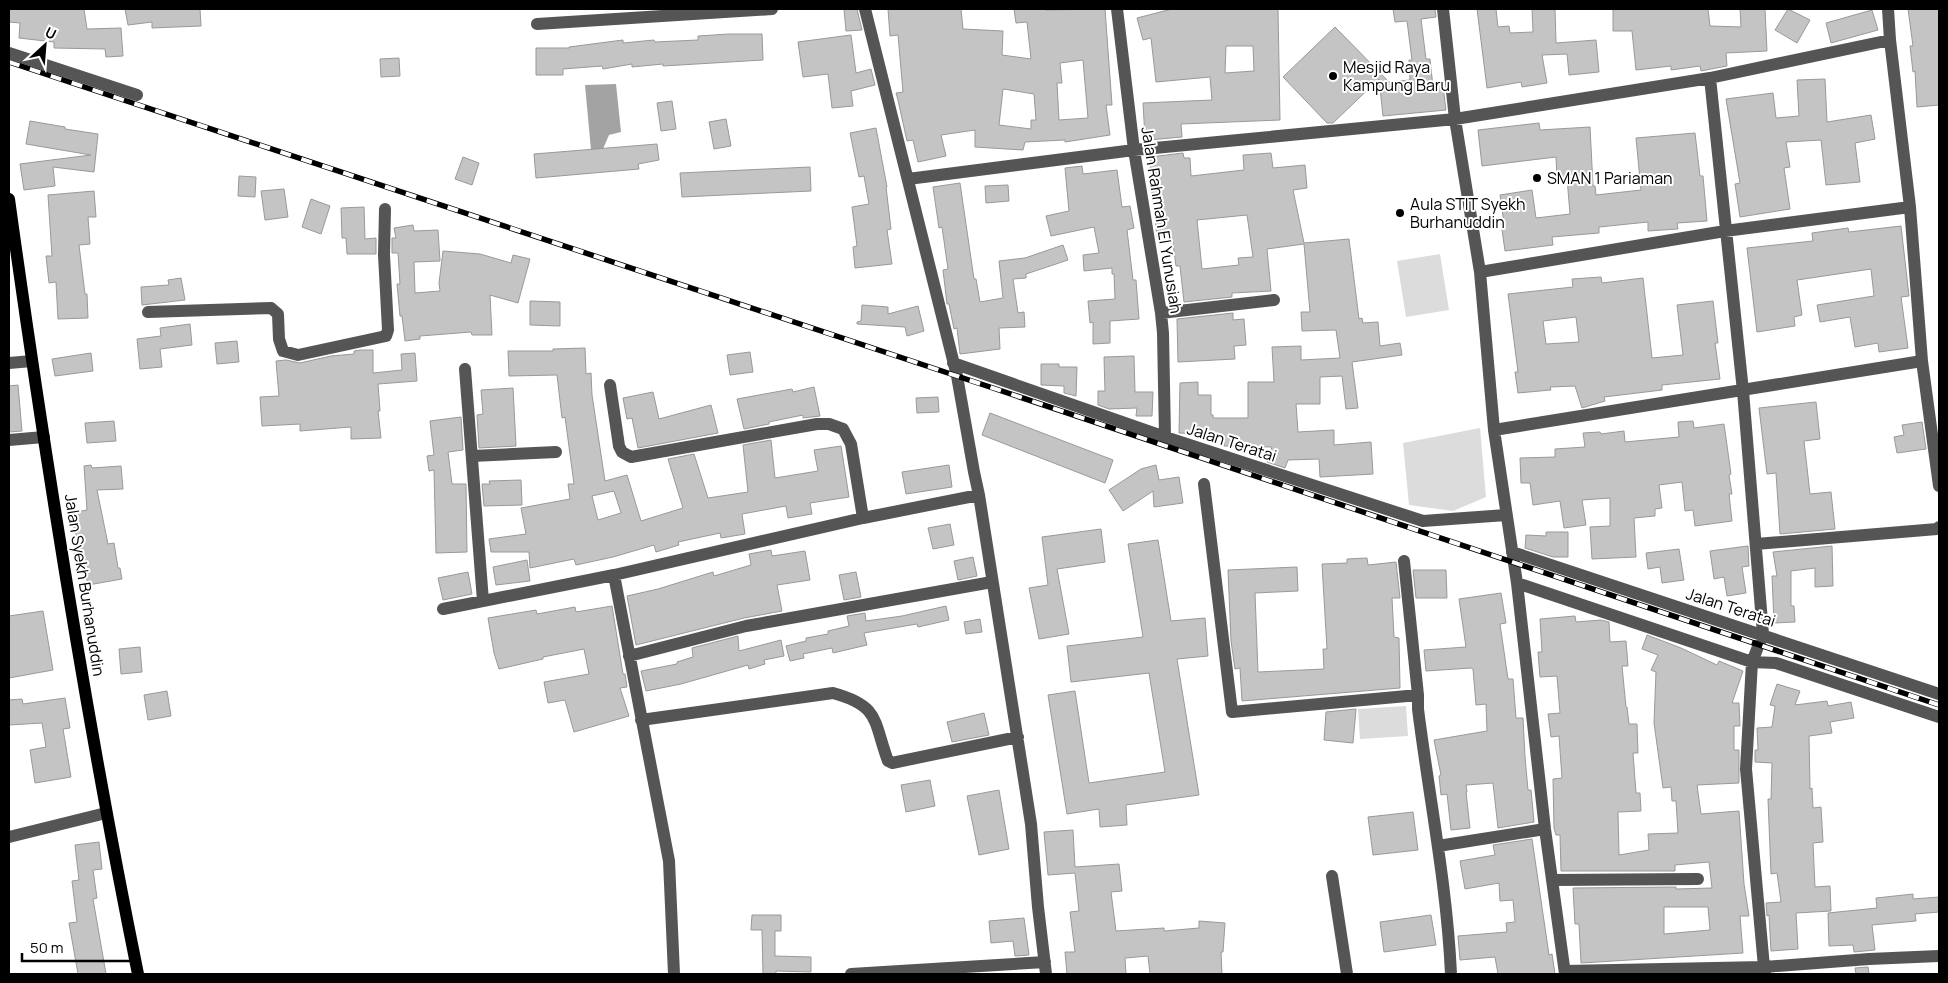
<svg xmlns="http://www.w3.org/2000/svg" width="1948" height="983" font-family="Manrope,sans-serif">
	<rect width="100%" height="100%" fill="#fff"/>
	<path fill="#dcdcdc" d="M1440,254l9,56 -43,7 -9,-56z
		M1480,428l6,69 -33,14 -44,-6 -6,-62z
		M1406,706l2,30 -48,3 -2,-30z"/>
	<path fill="#a3a3a3" d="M616,84l5,48 -12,3 -6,14 -12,1 -6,-65z"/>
	<path fill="#c4c4c4" stroke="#999" fill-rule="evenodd" d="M9,9h75l3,20 34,-1 2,28 -17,1 -1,-8 -51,-1v-6l-35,-4 1,-15 -11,-1z
		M125,9h75l1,17 -49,2v-6l-24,3z
		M844,9h13l5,21 -16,1z
		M888,9h73l2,20 40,2 -1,24 29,4 -4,-37 -11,1 -2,-14h32v1l59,-1 7,96h-6l4,30 -45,7v-2l-40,2 -2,8 -48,-3v-17l-34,5 5,21 -28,6 -5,-22 -6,1 -9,-41 -2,-7 7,-1 -5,-57 -8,1zM1083,60l5,58 -29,2 -2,-37h5l-2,-20zM1003,89l31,5 2,26h-5v9l-32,-4z
		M1172,9h106l2,111 -99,4 1,13 -33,3v-2h-4l-2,-35 69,-3 -2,-23 -54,5 -5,-44 -8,2 -6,-22zM1226,46h27l1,25 -29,2z
		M1393,9h42l1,8 -15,2 5,40h4l3,28 10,-1 3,24 -63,6 -4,-37 -46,44h-6l-44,-46 52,-50 54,55 21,-2 -1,-20h3l-5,-39 -12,1z
		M1477,9h19l2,18 11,-1 1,7 23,-1 -1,-23h23l1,34 40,-3 3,32 -30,3 -2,-21 -25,1 5,28 -25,4 -1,-5 -34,6z
		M1613,9h95l2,17 31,1 -1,-18h25l2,42 -41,2 1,13 -16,3 -10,2 -1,-5 -29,4v-4l-35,4 -4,-39h-19z
		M1788,9l22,11 -13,23 -22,-13z
		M1908,9h31v96l-22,2 -2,-36 -2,1 -3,-26h3z
		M1872,10l6,20 -47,13 -5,-20z
		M729,34h33l1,26 -100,6v-2l-31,3v-3l-29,5 -1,-3 -39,3v6h-27v-27h33v-1l54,-7v3l31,-3 1,2 43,-2v-4z
		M851,35l5,38 15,-4 4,16 -24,6 2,15 -21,2 -4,-34 -25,3 -5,-35z
		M399,58l1,18 -19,1 -1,-18z
		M1825,79l2,43 44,-7 4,24 -20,4 5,39 -34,3 -5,-45 -35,2 4,25 -6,1 6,41 -50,8 -5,-33 5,-1 -14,-84 47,-6 3,25 23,-2 -2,-36z
		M672,101l4,28 -15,2 -4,-28z
		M726,119l5,27 -17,3 -5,-27z
		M30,121l35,6v2l33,5 -4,38 -41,-5 2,19 -31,4 -4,-26 71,-9 -65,-11z
		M1539,123l1,7 50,-3 3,59h2l1,9 45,-5 -5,-52 59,-5 5,43h3l4,45 -30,2 1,6 -30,2v-9l-49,5v6l-47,4 1,8 -48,6 -4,-28h3l-4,-28 32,-5 4,28 34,-4 -3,-36 -10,1 -1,-22 -74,9 -4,-36z
		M876,128l11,59h-1l5,42 -4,1 5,34 -37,4 -2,-21 4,-1 -5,-39 17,-3 -5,-28 -5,1 -9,-44z
		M657,144l2,16 -21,4 1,5 -103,9 -2,-24z
		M1183,153l1,5h6l1,18 53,-6 -1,-15 28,-2 2,15 32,-3 2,23 -14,2 11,53 45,-4 10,80 3,-1 1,5 15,-1 2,24 20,-3 2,12 -50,7 6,46 -12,1 -4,-33 -22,1v27h-24l2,28 36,-2v15l37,-3 2,32 -53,3 -1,-18 -31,1 -3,8 -18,-6 5,-15 -48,-1v-11l-45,-2 1,-50 18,-1v13h13v20h2v3h35v-36h26l-2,-35 29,-1v14l39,-2 -4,-28 -34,1 -1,-19h9l-6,-68 -37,5 4,42 -39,2v4l-48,5 -4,-36h-4l-4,-30 -15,1 -6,-53 -1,-27zM1247,215l6,42 -15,1 1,7 -37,4 -5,-49z
		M463,157l16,6 -7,22 -17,-6z
		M1082,166l1,8 34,-4 5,37 8,-1 4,22 -7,2 6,50h3l3,39 -29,2v22l-17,1v-22l-3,1 -2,-22 27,-2 -1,-25h-2v-6l-28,3 -1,-16 16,-2 -5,-26 -43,9 -5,-20 23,-5 -4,-43z
		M810,167l1,24 -129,6 -2,-24z
		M239,176l17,1 -1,20 -17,-1z
		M960,183l14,96h2l4,23 23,-4 -4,-37 26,-3 38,-13 5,15 -42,14v4l-13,1 5,34 6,-1 1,15 -26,1 1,21 -40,5 -3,-26 -3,1 -5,-25h-2l-4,-34 5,-1 -6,-42 -3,1 -6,-41z
		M1008,185l1,16 -23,2 -1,-17z
		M284,189l4,28 -23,3 -4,-29z
		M94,191l2,26h-8l2,27 -11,1 6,49h2l1,24 -30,1 -2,-37 -7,1 -3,-27h6l-4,-61z
		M311,199l19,7 -9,28 -19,-7z
		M364,207l1,32 11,-1v16h-29l-1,-16h-4l-1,-30z
		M413,225l1,6 24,-1 2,31 -26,1 1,31 25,-2 -1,-8 4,-32 37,3 31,9 2,-8 17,4 -12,44 -28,-8 2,40h-20l-1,-3 -51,4v3l-15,2 -3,-25h-2l-3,-32h3l-2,-31h-6v-15h4l-2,-10z
		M1901,226l8,70 -8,1 7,51 -29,4 -1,-9 -23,4 -5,-30 -30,5 -3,-17 57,-9 -3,-27 -74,11 5,35 -8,2 1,9 -38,6 -10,-84 66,-7 -1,-8 36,-5 1,4z
		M1601,277l1,6 41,-5 9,80 31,-3 -6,-50 36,-4 5,42h-3l5,36 -58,6v5l-58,7 1,4 -23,7 -7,-22 -25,1 1,3 -33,3 -3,-21h3l-10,-78 65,-7 -1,-8zM1576,317l3,25 -33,2 -3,-23z
		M181,278l4,22 -43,5 -1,-18 28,-2 -1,-5z
		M530,301l30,1v24l-30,-1z
		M862,305l26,2v7l30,-8 6,25 -17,5 -2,-9 -48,-3v-2l4,-1z
		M1233,313v7l11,-1 2,26 -12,1 1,13 -57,3 -1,-43z
		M190,324l2,21 -32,4 2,18 -22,2 -3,-30 24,-3 -1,-8z
		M237,341l2,21 -22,2 -2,-21z
		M585,348l1,26 5,-1 1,22 13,86 22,-6 14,46 42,-13 -15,-49 26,-5 14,44 40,-6 -5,-47 28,-5 4,38 43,-7 -4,-21 27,-4 8,51 -39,6 2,11 -24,4 -2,-12 -44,8 3,20 -24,4 -1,-5 -42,9 1,3 -23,7 -2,-7 -41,12 -37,8 -2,-6 -44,9 -1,-16h-38l-2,-13 37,-5 -5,-26 49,-9 -2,-15h6l-9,-67 -3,1 -5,-43 -48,1 -1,-25h45v-2zM614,491l7,22 -23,7 -6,-24z
		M360,350h13v23l29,-3 -1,-16 14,-1 2,28 -39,3 2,27h-2l3,27 -30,1v-12l-51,4v-7l-38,2 -2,-29 19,-1 -3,-35 10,-1 14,3 31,-7 23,-2v-3z
		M750,352l3,20 -23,3 -3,-20z
		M91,353l2,18 -38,5 -3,-17z
		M1134,356l1,36h18l-1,24h-16l1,-8 -28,1 -11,-4v-14h7l-1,-34z
		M1041,364h18v3h18l-1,29 -12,-3v-7l-23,-1z
		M18,385l4,46 -13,1v-46z
		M814,387l6,29 -17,2v-3l-34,7v2l-25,5 -7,-30 55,-10 1,3z
		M513,388l3,58 -37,2 -2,-33 6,-1 -2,-24z
		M653,392l6,27 52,-14 7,28 -80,15 -6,-30 -5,1 -4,-21z
		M938,397l1,15 -22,1 -1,-15z
		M1816,402l4,37 -16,2 6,53 21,-2 4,37 -55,5 -4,-61 -9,1 -8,-66z
		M990,413l123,47 -8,23 -123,-48z
		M461,417l2,33 -15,2 4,32h14l1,68 -31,1 -2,-83 -5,1 -2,-15 7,-1 -4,-34z
		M114,421l2,20 -29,2 -2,-20z
		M1693,421l1,7 30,-4 7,50 -2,1 3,19h-3l3,27 -37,5 -2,-16 -8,1 -3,-29 -23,3 3,23 -7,1v7l-21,2 2,39 -44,2 -2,-32 20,-1v-28l-28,2 4,25 -22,3 -4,-27 -27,4 -3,-22h-9l-1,-25 35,-1v-8l30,-2 -2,-14 17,-1 1,2 23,-3 1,11 54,-5 -1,-15z
		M1922,422l4,27 -29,4 -3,-16 10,-2 -2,-10z
		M91,465l1,3 29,-2 2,23 -26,1 11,54 6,-1 4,25h2l2,11 -34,6 -4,-19h-9l-1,-19 4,-1 -7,-33 16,-3 -3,-44z
		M949,465l3,22 -46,7 -4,-22z
		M1156,465l3,15 20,-3 4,26 -29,4 -1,-16 -30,20 -14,-21 32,-21z
		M521,480l1,25 -38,1 -2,-22h8l-1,-3z
		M950,524l4,21 -21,4 -5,-21z
		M1101,529l4,33 -48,7 12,65 -30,5 -10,-51 19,-3 -6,-48z
		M1546,532h22v25h-15l-28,-9 1,-13 20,1z
		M1158,540l13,81 34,-3 3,38 -31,3 22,136 -73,10 1,20 -27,2 -1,-18 -32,5 -19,-119 27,-4 14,92 76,-11 -16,-99 -78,9 -4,-36 76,-9 -15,-93z
		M1748,546l1,20 -7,1 4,26 -19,3 -3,-19 -10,2 -4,-28z
		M1832,546l1,40 -18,1v-19l-24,3v35h3l1,16 -21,1 -2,-47h5l-4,-24z
		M1679,549l5,31 -22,3 -2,-16 -12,2 -2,-16z
		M771,550l1,6 33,-5 5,29 -33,5 5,26 -38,7 -108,27 -9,-49 31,-7 55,-17 1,4 37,-11 -2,-11z
		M973,557l4,19 -19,4 -4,-19z
		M1367,558l1,7 28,-3 4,36h-8l2,39 5,1 1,50 -158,13 -2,-33 -5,1 -4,-28 -3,-71 69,-3 1,24 -43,2 3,79 66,-3 -1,-20h4l-5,-85 25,-1v-4z
		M527,560l3,21 -34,4 -3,-18z
		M1413,570h33l1,28h-31z
		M468,572l4,22 -29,6 -5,-22z
		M856,572l5,25 -17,3 -5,-25z
		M1501,593l5,30 -6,1 8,55h5l3,39h7l2,39 3,33h3l3,32 -36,6 -5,-45 -27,2 1,7h-1l4,36 -19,2 -4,-36 -6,1 -2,-19 2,-1 -7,-35 53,-9 -1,-27 -10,1 -3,-36 -2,-1 -45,3 -2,-21 42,-3 -7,-48z
		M612,606l11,68h2l2,13 -7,1 9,28 -55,16 -9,-32 -17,3 -4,-21 45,-8 -5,-25 -41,8v2l-44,10 -5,-16 -6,-35 48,-8 1,4 38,-7 1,5z
		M946,606l3,14 -31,7 -1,-3 -53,9 3,12 -34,8 -1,-5 -29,6 1,4 -14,3 -4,-15 20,-5v-3l22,-4v-3l21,-5 -2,-10 18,-3 1,8 36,-5z
		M43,611l10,59 -44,8v-62z
		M1575,616l1,6 25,-2 8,2 1,20 16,-1 2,25h-6l4,41h1l2,17h8l1,29h-5l3,40h4l1,18 -23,1 1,43 30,-5 -1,-16 30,-1 -2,-32h-4l-1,-14 -8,1 -9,-65 2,-51 -5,-2 7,-15 -16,-6 5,-14 34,13 36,17 2,-4 24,10 -11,32h7l1,23h-6v24h5v33l-42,2 4,29 38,-3 5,73 5,32h-9l3,37 -162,10 -2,-39h-4l-2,-36 103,-1v2l36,-1 -3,-26 -34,3v6h-114l-1,-36h-4l-2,-7 -1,-49 9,-1 -3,-42 -8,1 -3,-23 12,-1 -3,-37 -17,1 -2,-25h4l-2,-33zM1664,907h44l2,23 -46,4z
		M980,619l2,13 -16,2 -2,-12z
		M738,636l1,15 42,-11 3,16 -20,4 1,4 -16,5 -1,-4 -67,19 -35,7 -5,-20 36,-7v-2l16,-5 -1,-9z
		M140,647l2,25 -21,2 -2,-25z
		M1777,684l23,7 -5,14 32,-4 1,5 23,-4 3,16 -24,4 2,11 -23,3 1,53 2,-1 1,20 8,-1 2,35 -10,1 2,44 15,-1 1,25 -35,2 2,36 -27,2 -2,-36 -2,1 -1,-13 15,-1 -4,-29 -6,1 -3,-75h3l1,-36 -17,-1v-12h3l-1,-22 15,-1 3,-21 -5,-1z
		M167,691l4,25 -23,4 -4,-25z
		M65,698l5,30 -7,1 8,48 -36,6 -5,-33 16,-3 -4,-24 -33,2v-25l13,-1 1,5z
		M1356,709l-3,34 -29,-3 2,-28z
		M984,713l5,22 -37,7 -5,-20z
		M930,780l5,26 -29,6 -5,-27z
		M999,790l10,59 -30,6 -12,-59z
		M1413,812l5,38 -45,5 -5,-38z
		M1073,830l2,37 44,-3 3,27 -11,1 5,39 48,-3v3l35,-3v-7l26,2 -2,29h-2l1,22h-72l-2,-18 -23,2 1,16h-59l-2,-22h10l-5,-40 9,-1 -4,-38 -27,2 -4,-43z
		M1532,839l17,116 3,-1 3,20h-57l-3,-17 -35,3 -2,-24 49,-4 -1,-9 9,-1 -2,-22 -13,1 -1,-18 -34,6 -5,-28 35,-6 -2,-10z
		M99,842l3,27 -9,1 4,28 -4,1 13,75h-28l-9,-51 8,-1 -5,-41 7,-1 -4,-35z
		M1913,894v5l26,-2v15l-24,2 1,7 -44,4 3,25 -21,2 -1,-7 -24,1 -1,-33 49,-5 -1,-10z
		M752,915h29v16h-6v25l36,1v15l-35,-1v3h-13l-1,-44h-11z
		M1431,915l5,30 -52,7 -4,-30z
		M1024,918l5,37 -14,1 -2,-15 -22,2 -2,-22z
		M1868,967l1,7h-13l-1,-6z"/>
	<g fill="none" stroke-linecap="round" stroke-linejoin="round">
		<path stroke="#555" stroke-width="12" d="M865,9l92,367 17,96 5,23 52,329 7,83 8,67
			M1117,9l17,141 27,163 2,20 2,104
			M1443,9l12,110 25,153 14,158 23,153 28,246 20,145
			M1888,9l2,31 20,167 12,154 17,125
			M537,24l235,-15
			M9,53l128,42
			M908,179l226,-29 321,-31 255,-41 180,-38
			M1480,272l245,-41 185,-24
			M148,312l123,-4 7,6 1,25 4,12 15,4 88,-19 2,-6 -4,-75 1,-46
			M1161,313l113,-13
			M9,363l23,-2
			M953,363l212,74 258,84 83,-6
			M465,369l18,232
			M610,385l9,61 3,6 9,5 186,-33h12l14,5 8,15 12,74
			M1494,430l428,-69
			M9,440l35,-3
			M472,456l84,-4
			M1204,484l28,228 186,-17
			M1756,544l181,-15 2,-2
			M1512,552l427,142
			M1404,561l14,134v14c11,88 29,176 33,265
			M614,575l55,286 5,113
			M1517,583l235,79 24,1 163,54
			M443,609l171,-34 249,-57 116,-23
			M629,656l117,-30 246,-44
			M641,720l192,-27c47,13 40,27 55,68l4,2 126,-26
			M9,837l97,-24
			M1438,846l107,-17
			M1332,876l15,98
			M1553,880l145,-1
			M1565,971l199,-4 -18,-198 6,-107 11,-28 -20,-243 -33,-313
			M851,974l194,-12
			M1765,974l-1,-7 105,-8 70,-3"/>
		<path stroke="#000" stroke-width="12" d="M9,199c36,260 77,519 129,775"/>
		<g stroke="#000" stroke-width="5.5">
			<path id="rail" d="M9,62l948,314 982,329"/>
		</g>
		<use href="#rail" stroke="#fff" stroke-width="4" stroke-dasharray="11" stroke-linecap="butt"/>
	</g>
	<g fill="#000" stroke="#fff" stroke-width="2">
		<circle cx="1333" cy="76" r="5"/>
		<circle cx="1537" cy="178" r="5"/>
		<circle cx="1400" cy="213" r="5"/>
	</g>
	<g text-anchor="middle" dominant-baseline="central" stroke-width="4" stroke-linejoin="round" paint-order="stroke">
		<g font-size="16" fill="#000" stroke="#fff" text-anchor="start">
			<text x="1343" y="67">Mesjid Raya<tspan x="1343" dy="18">Kampung Baru</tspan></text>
			<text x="1547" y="178">SMAN 1 Pariaman</text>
			<text x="1410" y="204">Aula STIT Syekh<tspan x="1410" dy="18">Burhanuddin</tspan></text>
		</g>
		<g font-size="16" fill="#000" stroke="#fff">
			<text transform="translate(1162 220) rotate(81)">Jalan Rahmah El Yunusiah</text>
			<text transform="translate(1232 442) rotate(18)">Jalan Teratai</text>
			<text transform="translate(85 585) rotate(81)">Jalan Syekh Burhanuddin</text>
			<text transform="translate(1731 607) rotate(18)">Jalan Teratai</text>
		</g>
	</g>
	<rect width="1948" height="983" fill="none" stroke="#000000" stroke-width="20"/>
	<g transform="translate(45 45) rotate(26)" stroke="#ffffff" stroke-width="4" paint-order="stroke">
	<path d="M0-4L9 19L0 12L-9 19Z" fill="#000000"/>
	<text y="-8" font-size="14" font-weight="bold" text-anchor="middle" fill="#000000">U</text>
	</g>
	<path d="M22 953v8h115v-8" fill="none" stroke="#000000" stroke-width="2.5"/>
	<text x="30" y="953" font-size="15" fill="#000000" stroke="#ffffff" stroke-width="4" paint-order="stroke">50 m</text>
</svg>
